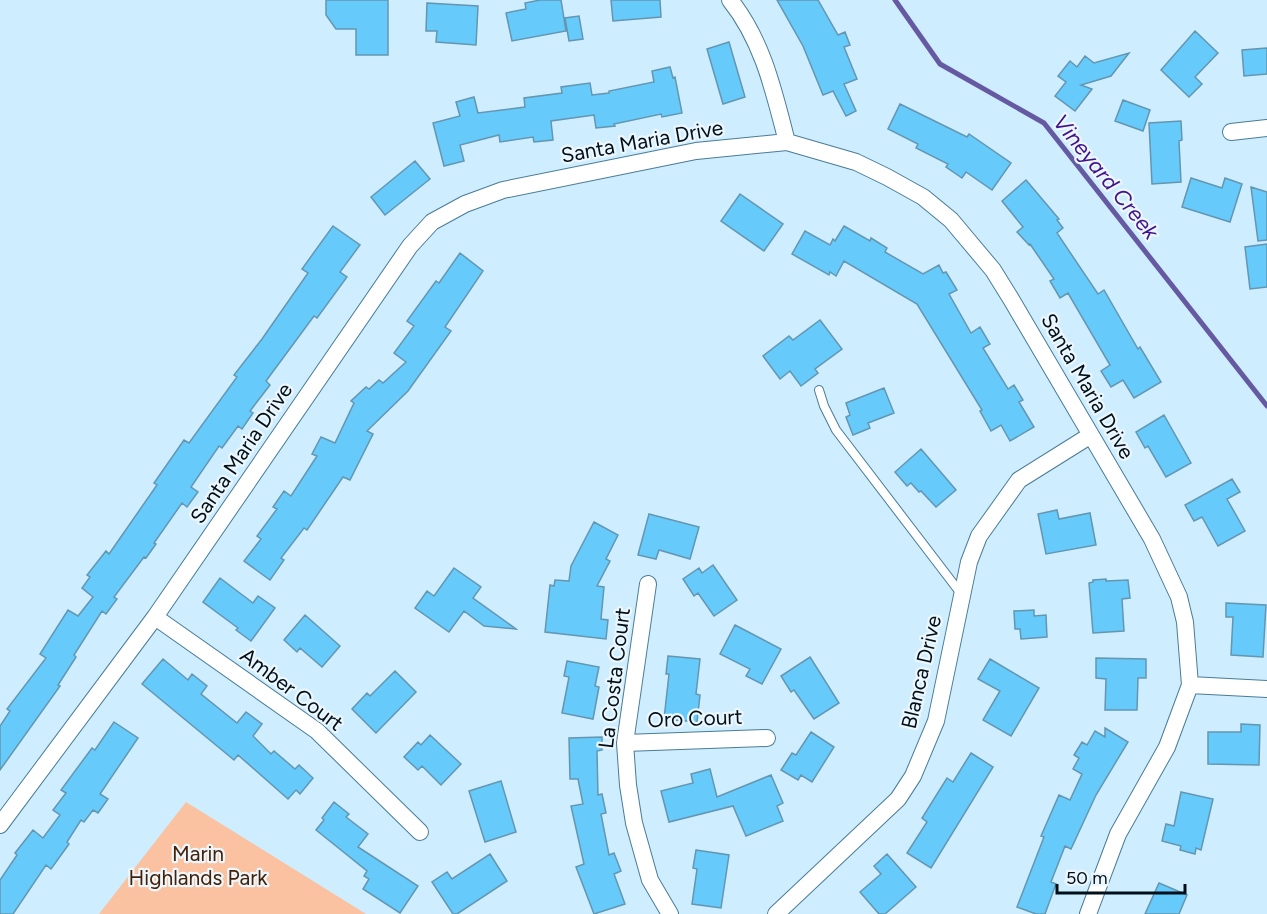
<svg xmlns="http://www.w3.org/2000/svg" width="1267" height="914" font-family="Figtree,sans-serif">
	<rect width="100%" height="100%" fill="#ceedff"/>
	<path fill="#fac2a0" d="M186,802l180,112h-267z"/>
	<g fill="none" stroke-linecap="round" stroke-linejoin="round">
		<path stroke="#655aa2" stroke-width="5" d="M895,0l45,64 104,59 223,283"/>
	</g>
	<path fill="#66cafb" stroke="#6396b1" stroke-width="1.5" d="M326,0h62v55h-32v-26h-20l-10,-14z
		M540,0h21l5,31 -54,10 -6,-28 20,-4 -1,-6z
		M611,0h49l1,17 -48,4z
		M777,0h41l20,35 7,-3 5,13 -6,2 13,32 -13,5 12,27 -10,5 -13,-25 -10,4 -20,-49z
		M427,3l51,3 -2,39 -40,-3 1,-11h-11z
		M579,16l4,23 -14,2 -4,-23z
		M1195,31l23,22 -23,24 7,7 -13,13 -28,-27z
		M729,42l16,55 -22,7 -16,-55z
		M1267,48v26l-23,2 -2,-26z
		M1129,53l-18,23 -30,9 11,4 -17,22 -20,-15 11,-14 -8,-6 12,-15 7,6 8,-11 9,7z
		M670,67l3,11 2,-1 7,36 -20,4 -1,-3 -47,10 1,2 -19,2 -2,-13 -43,6 2,19 -19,2 -1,-5 -33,5 -1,-7 -39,10 4,16 -20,5 -11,-43 27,-7 -4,-14 18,-5 4,16 47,-6 -1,-9 38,-5 -1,-6 29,-4 2,12 17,-2v-2l45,-9 -2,-11z
		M1123,100l27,10 -7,21 -28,-10z
		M900,104l67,33 2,-3 42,29 -19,27 -26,-18 -4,6 -16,-11 2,-3 -32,-16 2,-4 -30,-15z
		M1181,121l1,19 -3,1 2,41 -29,2 -3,-61z
		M415,161l15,18 -45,36 -14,-18z
		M1191,178l31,10 3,-10 17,6 -12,38 -48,-15z
		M1026,180l33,39 -2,1 6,8 -6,5 41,61 6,-4 34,59 2,-2 21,35 -27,16 -11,-18 -12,7 -10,-16 9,-6 -42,-72 -8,5 -10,-17 4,-2 -24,-35 -1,1 -12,-13 6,-5 -21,-26z
		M1251,187l16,5v48l-9,1z
		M740,194l43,30 -19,27 -43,-30z
		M333,226l27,19 -20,27 7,5 -30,41 -3,-2 -48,65 4,4 -20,26 3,2 -11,16 -4,-3 -16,22 -3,-2 -28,41 7,5 -11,15 -5,-4 -28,40 2,1 -10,14 -2,-1 -30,40 3,2 -11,15 -4,-3 -28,44 2,2 -18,28 2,1 -60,84v-44l10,-15 -3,-2 39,-51 -6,-4 28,-44 10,6 15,-19 -11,-9 8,-11 -3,-2 19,-24 3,3 48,-69 -3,-2 30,-43 5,3 48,-66 -3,-2 28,-36 46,-66 -6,-4z
		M844,226l26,15 1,-3 16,10 -2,4 38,22 16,-9 4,8 3,-1 11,18 -8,4 22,39 9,-6 10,17 -7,4 25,41 6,-4 9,15 -4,2 15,25 -24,14 -9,-16 -10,6 -11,-20 2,-1 -65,-106 -73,-43 -8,15 -6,-4 -1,3 -37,-21 13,-23 25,14 3,-6 2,2z
		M1267,244v43l-17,2 -5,-42z
		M460,253l23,18 -38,56 6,4 -43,60 -41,40 6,3 -23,46 -7,-3 -36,53 -3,-2 -23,30 3,2 -14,20 -26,-19 17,-22 -4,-3 20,-27 -4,-2 11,-16 7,5 26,-40 -5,-2 9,-17 14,6 19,-40 -3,-2 15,-14 3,2 10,-9 4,3 23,-21 -12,-9 20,-27 -7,-5 29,-40 3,2z
		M820,320l22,29 -27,20 3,4 -17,13 -11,-15 -10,8 -17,-23 26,-20 4,4z
		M884,388l10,25 -26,10 2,5 -17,7 -7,-18 4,-2 -4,-12z
		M1164,415l27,48 -25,14 -18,-31 -3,2 -9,-16z
		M921,449l35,41 -20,17 -15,-16 -2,1 -8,-9 -4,3 -12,-14z
		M1232,479l8,13 -13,7 18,32 -27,15 -16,-29 -8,4 -9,-16z
		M1057,510l2,9 31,-6 6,32 -50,9 -8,-40z
		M649,514l50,13 -9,32 -31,-9 -3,9 -18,-4z
		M594,522l24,13 -12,24 4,2 -13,25 7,1 -3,32 7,1 -2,19 -61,-7 5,-47 4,1 1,-6 14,1 2,-15z
		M713,565l24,35 -23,16 -16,-23 -4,3 -11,-17 16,-11 3,5z
		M454,568l27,19 -8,11 43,31 -32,-3 -20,-15 -15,21 -34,-24 12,-17 7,5z
		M220,578l33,25 5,-7 17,12 -24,33 -15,-11 2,-2 -35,-26z
		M1106,579v2l22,-1 2,18 -8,1 2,32 -31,2 -4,-50 4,-1v-2z
		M1226,603l40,2 -3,52 -32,-2 2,-38h-7z
		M1034,610v6l12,-1 1,22 -26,2 -1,-10h-5l-1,-18z
		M305,615l35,31 -18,21 -22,-19 -3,4 -13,-12z
		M735,625l46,24 -19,35 -16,-8 4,-7 -30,-15z
		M668,656l32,3 -4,35 4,1 -3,27 -33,-3 5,-45h-3z
		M810,657l29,46 -25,16 -20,-29 -3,2 -10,-16z
		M1096,658l50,1v19h-8l-1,32h-32l1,-31 -10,-1z
		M163,659l25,21 4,-6 15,12 -6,8 36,29 9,-11 16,12 -9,12 18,18 3,-3 21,18 4,-4 14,13 -13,16 -4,-4 -8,9 -50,-44 -4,5 -92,-76z
		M990,659l49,29 -28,48 -28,-16 17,-29 -22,-12z
		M567,661l32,6 -4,19 4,1 -6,32 -31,-6 7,-36 -5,-1z
		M395,671l21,21 -40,41 -24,-24 15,-16 3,3z
		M114,722l24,16 -38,56 8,5 -10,14 -5,-3 -9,12 -3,-2 -14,22 2,2 -18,25 -5,-4 -33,49h-13v-34l17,-25 -2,-2 18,-23 10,8 17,-23 -7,-5 13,-17 -5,-3 31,-42 3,2z
		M1241,724l19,1 -1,40 -51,-1v-32h33z
		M1105,728l23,14 -32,53 -25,54 -6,-3 -14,36 5,2 -11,30h-9l-19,-7 27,-70 -3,-1 18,-41 11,5 12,-26 -9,-5 6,-11 -5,-3 8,-13 5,3 8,-14 10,6z
		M811,732l23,15 -22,35 -11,-7 -3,5 -17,-10 11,-17 4,2z
		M430,735l31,29 -20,21 -19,-19 -4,4 -14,-13 14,-15 3,3z
		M602,737v13l-5,1 1,44 4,-1 4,19 -5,1 8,41 5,-2 7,18 -7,3 11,30 -31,10 -18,-47 8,-3 -13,-58 12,-2 -5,-25h-8l-1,-41z
		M971,753l22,14 -62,101 -24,-15 20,-31 -5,-4 25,-40 6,4z
		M710,769l7,28 54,-22 12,28 -6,3 6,15 -37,15 -13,-30 -64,16 -8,-31 32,-8 -2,-9z
		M501,781l15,51 -31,10 -16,-51z
		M1181,792l32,7 -12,51 -5,-2 -1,6 -15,-4 1,-4 -19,-5 4,-17 8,2z
		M334,802l15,12 -3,3 22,17 -10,13 60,39 -18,27 -37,-24 6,-10 -5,-3 3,-5 -51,-41 8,-10 -2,-2z
		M696,850l33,5 -8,53 -29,-4 5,-35 -4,-1z
		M490,854l17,27 -50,33h-4l-21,-32 15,-10 5,7z
		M887,854l29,33 -31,27h-6l-19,-22 21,-18 -7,-8z
		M1159,883l28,12 -8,19h-34z"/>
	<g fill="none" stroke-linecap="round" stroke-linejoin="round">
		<g stroke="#497c96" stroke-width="10">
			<path id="service" d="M819,390l5,16 12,24 126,165"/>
		</g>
		<g stroke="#497c96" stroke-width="18">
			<path id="minor" d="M730,0c33,41 44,92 57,142
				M1231,132l36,-4
				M648,584l-23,159 3,42 6,38 16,57 20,34
				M155,617l162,114 103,101
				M1190,685l77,4
				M625,743l142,-5
				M0,825l155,-208 255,-371 22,-24 33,-18 38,-14 193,-39 91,-9 69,20 31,15 36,20 28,23 42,50 18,29 141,240 27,58 6,25 5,63 -23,62 -49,87 -30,80
				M776,914l122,-115 15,-23 23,-55 33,-159 10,-26 40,-56 72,-45"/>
		</g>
		<use href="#service" stroke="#fff" stroke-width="8"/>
		<use href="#minor" stroke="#fff" stroke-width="16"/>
	</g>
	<g text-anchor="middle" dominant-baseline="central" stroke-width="4.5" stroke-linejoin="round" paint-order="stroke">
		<g font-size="21" fill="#000f18" stroke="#ecf7fd">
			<text transform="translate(642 141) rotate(-10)">Santa Maria Drive</text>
			<text transform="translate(1088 386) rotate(60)">Santa Maria Drive</text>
			<text transform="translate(241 453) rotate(-56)">Santa Maria Drive</text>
			<text transform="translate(921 672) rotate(-77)">Blanca Drive</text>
			<text transform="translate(614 678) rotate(-83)">La Costa Court</text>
			<text transform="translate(292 689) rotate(37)">Amber Court</text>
			<text transform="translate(695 718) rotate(-2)">Oro Court</text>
		</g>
		<g font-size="21" fill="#462004" stroke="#ecf7fd">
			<text x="198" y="853">Marin<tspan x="198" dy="24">Highlands Park</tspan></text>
		</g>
		<g font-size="22" font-style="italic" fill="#41128a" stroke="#ecf7fd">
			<text transform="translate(1106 177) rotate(51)">Vineyard Creek</text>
		</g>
	</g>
	<path d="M1057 884v9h128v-9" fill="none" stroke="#000f18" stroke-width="3"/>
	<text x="1066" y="884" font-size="18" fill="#000f18" stroke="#ecf7fd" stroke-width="4.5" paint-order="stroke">50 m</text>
</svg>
